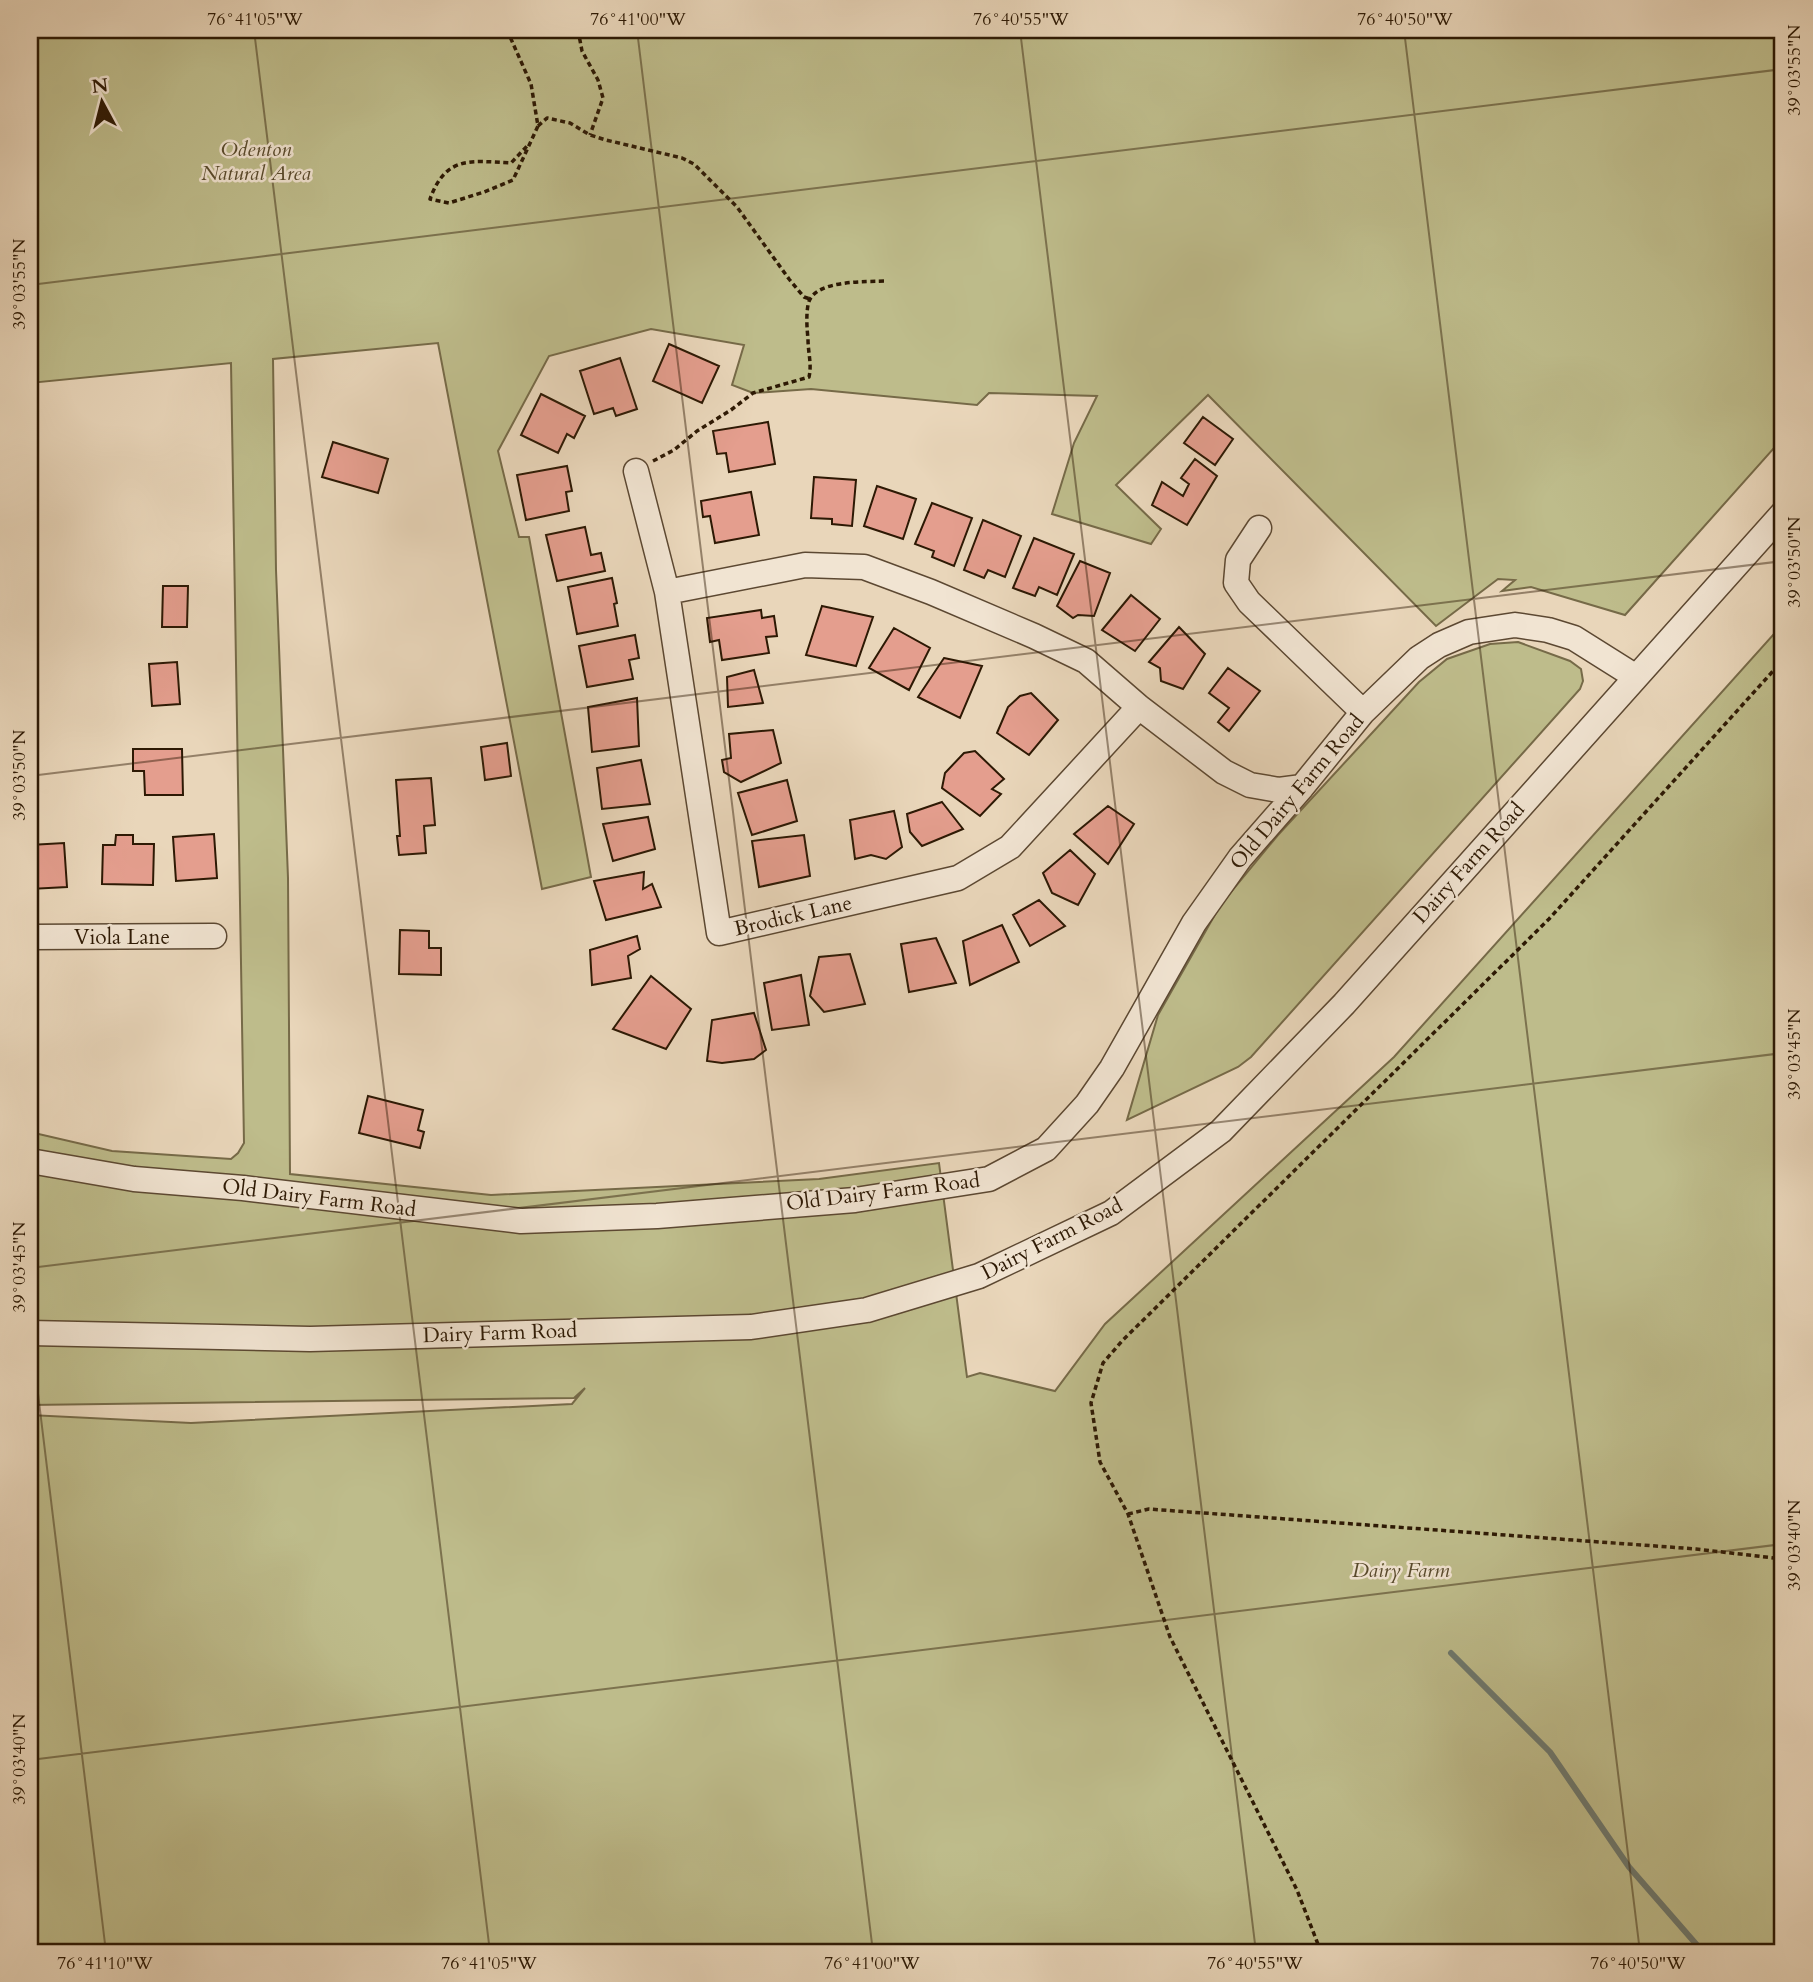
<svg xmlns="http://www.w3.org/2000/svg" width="1813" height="1982" font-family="Cardo,serif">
	<rect width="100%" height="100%" fill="#e9d6ba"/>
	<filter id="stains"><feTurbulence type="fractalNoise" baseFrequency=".00286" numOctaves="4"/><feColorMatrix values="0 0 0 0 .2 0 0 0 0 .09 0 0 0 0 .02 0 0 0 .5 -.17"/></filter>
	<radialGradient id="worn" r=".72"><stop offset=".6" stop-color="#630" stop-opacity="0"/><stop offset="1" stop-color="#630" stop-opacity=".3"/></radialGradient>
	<path fill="#bebc8b" stroke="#766a48" stroke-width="2" d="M30,30h1753v408l-158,177 -94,-28 -29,4 13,-11 -17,-1 -62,47 -228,-231 -92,90 45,44 -10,15 -99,-30 22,-71 23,-47 -108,-3 -12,12 -166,-16 -58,4 -21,-8 12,-40 -93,-16 -102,27 -51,95 21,86h10l62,340 -49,12 -104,-546 -165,16 3,211 12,308 2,296 201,21 328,-16 120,-16 28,214 13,-4 75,18 50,-67 289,-267 389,-433v1328h-1753v-537l161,8 381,-19 13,-16 -11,10 -544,7v-273l82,19 119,8 7,-6 6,-10 -13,-780 -201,20z
		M1518,642l52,19 11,8 2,12 -3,8 -329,368 -13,10 -111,53 31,-105 63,-111 57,-69 141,-153 28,-23 43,-15z"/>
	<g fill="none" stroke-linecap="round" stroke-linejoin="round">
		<path stroke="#6d786e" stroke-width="6" d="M1451,1653l99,99 79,115 74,85"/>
	</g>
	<path fill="#e49e8e" stroke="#2d1904" stroke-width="2" d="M669,344l50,22 -17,37 -49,-22z
		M620,358l17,51 -21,7 -3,-8 -19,6 -14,-43z
		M541,394l44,22 -11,22 -7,-4 -9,19 -37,-18z
		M1203,417l30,22 -18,26 -31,-22z
		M768,422l7,42 -46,8 -3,-19 -9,1 -4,-23z
		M333,442l55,17 -10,34 -56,-16z
		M1195,459l22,17 -30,49 -35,-20 10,-23 21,14 6,-12 -8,-6z
		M567,466l5,25 -6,1 3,19 -43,9 -9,-45z
		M814,477l42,3 -4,46 -20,-2v-5l-21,-1z
		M877,486l39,13 -13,40 -39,-13z
		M751,492l8,43 -44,8 -5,-27 -7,1 -2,-16z
		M932,503l40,15 -18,48 -22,-9 2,-6 -19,-7z
		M983,520l38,16 -16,41 -17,-7 -4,8 -20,-8z
		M585,527l6,28 10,-2 4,18 -48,10 -11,-46z
		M1034,538l40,16 -17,41 -18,-8 -4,9 -22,-8z
		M1080,561l30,12 -16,43 -16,-1 -5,3 -16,-12z
		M612,578l5,25 -3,1 4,22 -41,8 -9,-47z
		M163,586h25l-1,41h-25z
		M1131,595l29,24 -25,32 -33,-21z
		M822,606l51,11 -17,49 -50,-11z
		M761,610l1,8 12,-2 3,20 -11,1 3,16 -47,7 -3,-20 -9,2 -3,-24z
		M1179,627l26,27 -22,35 -22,-8 -1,-13 -11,-6z
		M894,628l36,20 -21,42 -40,-22z
		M635,635l4,23 -10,2 4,19 -46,8 -8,-41z
		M944,658l38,8 -22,52 -42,-21z
		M177,662l3,42 -28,2 -3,-42z
		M1228,668l32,23 -31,40 -11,-9 11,-14 -20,-15z
		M754,670l9,33 -35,4 -1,-30z
		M1031,693l27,27 -29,35 -32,-22 11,-26 12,-11z
		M637,698l2,48 -47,6 -4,-45z
		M773,730l8,33 -40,19 -17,-10 -2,-12 9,-2 -2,-24z
		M507,743l4,33 -26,4 -4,-33z
		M133,749h49l1,46h-38l-1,-24h-11z
		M975,751l29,28 -12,10 9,5 -21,22 -38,-28 3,-15 19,-20z
		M641,760l9,44 -48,5 -5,-41z
		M431,778l4,47 -11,1 2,27 -27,2 -2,-19h3l-4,-56z
		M787,780l10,41 -45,14 -14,-42z
		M942,802l21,27 -41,17 -12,-14 -3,-18z
		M1108,806l26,18 -26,40 -34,-30z
		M894,811l8,36 -16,12 -15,-4 -16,4 -5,-39z
		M648,817l7,32 -42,12 -10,-37z
		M214,834l3,44 -41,3 -3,-44z
		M116,835h17v9h21l-1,41 -51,-1 1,-39h12z
		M804,835l6,41 -51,11 -7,-46z
		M64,843l3,44 -37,2v-44z
		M1070,850l25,24 -17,31 -26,-12 -9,-20z
		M644,872l-1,17 9,-5 9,23 -55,13 -12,-39z
		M1039,900l26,26 -35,20 -17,-31z
		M1002,925l17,37 -49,23 -7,-44z
		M400,930l29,1v17h12v27l-42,-1z
		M637,936l3,13 -12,7 3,22 -39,7 -2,-35z
		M936,938l20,45 -47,9 -8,-48z
		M850,954l15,50 -41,8 -14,-16 9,-39z
		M801,975l8,50 -37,5 -8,-47z
		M651,976l40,33 -25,40 -53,-20z
		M754,1013l12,37 -12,9 -32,4 -15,-2 5,-41z
		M368,1096l55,14 -5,20 6,2 -4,16 -61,-15z"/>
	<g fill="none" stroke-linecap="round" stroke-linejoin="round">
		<g stroke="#5c4832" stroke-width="27">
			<path id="minor" d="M636,471l31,121 52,341 239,-55 52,-31 129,-140
				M1259,528l-21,32 -2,23 13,19 114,110
				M667,592l138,-27 59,2 67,25 103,44 52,25 53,46 85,65 26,13 29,5 23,-3
				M30,937l184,-1
				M30,1161l104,18 109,9 278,33 136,-5 198,-16 134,-21 57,-30 41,-45 25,-36 82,-145 46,-65 62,-71 61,-75 56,-54 20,-13 30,-13 46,-7 33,5 26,8 62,39
				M30,1333l280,6 441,-12 116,-17 112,-34 132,-63 110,-82 123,-127 439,-491"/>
		</g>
		<path stroke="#2d1904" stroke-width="3.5" stroke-dasharray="5 3.5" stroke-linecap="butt" d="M507,30l24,54 7,42 -25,54 -29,12 -35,11 -19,-4c16,-44 41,-38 81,-36l18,-19
			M578,30l4,21 16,29 5,18 -13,37
			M30,80l9,-50
			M538,126l9,-8 23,5 20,12 16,5 76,18 12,6 43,43 52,72 15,18 6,2
			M653,461l21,-11 23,-19 34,-21 22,-17 56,-16c3,-13 -1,-24 -1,-38 -1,-10 -2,-23 0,-34 4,-26 59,-23 79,-24
			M1128,1514l21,-5 547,40 87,10
			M1321,1952l-24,-62 -127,-253 -42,-123 -28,-52 -9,-59 12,-40 19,-22 427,-422 234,-259"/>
		<use href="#minor" stroke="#f1e4d2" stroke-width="24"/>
	</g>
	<path fill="none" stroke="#2d1904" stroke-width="2" stroke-opacity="0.45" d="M254,30l236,1922M637,30l236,1922M1020,30l236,1922M1404,30l236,1922M30,285l1753,-216M30,776l1753,-215M30,1268l1753,-215M30,1328l76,624M30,1760l1753,-216"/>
	<g text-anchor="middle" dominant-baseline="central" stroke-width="5" stroke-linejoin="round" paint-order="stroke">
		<g font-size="21" font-style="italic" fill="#584a2c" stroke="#f1e4d2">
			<text x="256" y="149">Odenton<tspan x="256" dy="24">Natural Area</tspan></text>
			<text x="1401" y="1570">Dairy Farm</text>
		</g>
		<g font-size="21" fill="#2d1904" stroke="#f1e4d2">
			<text transform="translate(1297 792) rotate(-50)">Old Dairy Farm Road</text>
			<text transform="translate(1469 863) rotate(-48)">Dairy Farm Road</text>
			<text transform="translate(793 916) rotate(-13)">Brodick Lane</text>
			<text x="122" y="937">Viola Lane</text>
			<text transform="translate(883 1192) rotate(-7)">Old Dairy Farm Road</text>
			<text transform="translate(319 1198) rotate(7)">Old Dairy Farm Road</text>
			<text transform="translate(1052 1239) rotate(-27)">Dairy Farm Road</text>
			<text transform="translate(500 1333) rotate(-2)">Dairy Farm Road</text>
		</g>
	</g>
	<rect width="1813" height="1982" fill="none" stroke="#e9d6ba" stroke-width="77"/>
	<g transform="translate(102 102) rotate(353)" stroke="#f1e4d2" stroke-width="5" paint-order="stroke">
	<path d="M0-5L12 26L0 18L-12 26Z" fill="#2d1904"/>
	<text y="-10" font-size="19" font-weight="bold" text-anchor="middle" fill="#2d1904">N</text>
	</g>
	<rect x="38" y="38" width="1736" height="1906" fill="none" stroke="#2d1904" stroke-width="2.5"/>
	<g font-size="18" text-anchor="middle" fill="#2d1904">
		<text x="255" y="25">76°41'05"W</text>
		<text x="638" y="25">76°41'00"W</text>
		<text x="1021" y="25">76°40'55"W</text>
		<text x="1405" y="25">76°40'50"W</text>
		<text transform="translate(1794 70) rotate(-90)" y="6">39°03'55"N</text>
		<text transform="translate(19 284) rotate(-90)" y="6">39°03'55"N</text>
		<text transform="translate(1794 562) rotate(-90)" y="6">39°03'50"N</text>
		<text transform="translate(19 775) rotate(-90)" y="6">39°03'50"N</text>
		<text transform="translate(1794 1054) rotate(-90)" y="6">39°03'45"N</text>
		<text transform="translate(19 1267) rotate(-90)" y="6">39°03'45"N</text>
		<text transform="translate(1794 1545) rotate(-90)" y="6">39°03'40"N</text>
		<text transform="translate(19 1759) rotate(-90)" y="6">39°03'40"N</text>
		<text x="105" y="1969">76°41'10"W</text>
		<text x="489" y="1969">76°41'05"W</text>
		<text x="872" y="1969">76°41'00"W</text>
		<text x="1255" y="1969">76°40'55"W</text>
		<text x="1638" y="1969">76°40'50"W</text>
	</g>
	<rect width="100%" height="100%" filter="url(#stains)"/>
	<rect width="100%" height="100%" fill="url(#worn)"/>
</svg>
